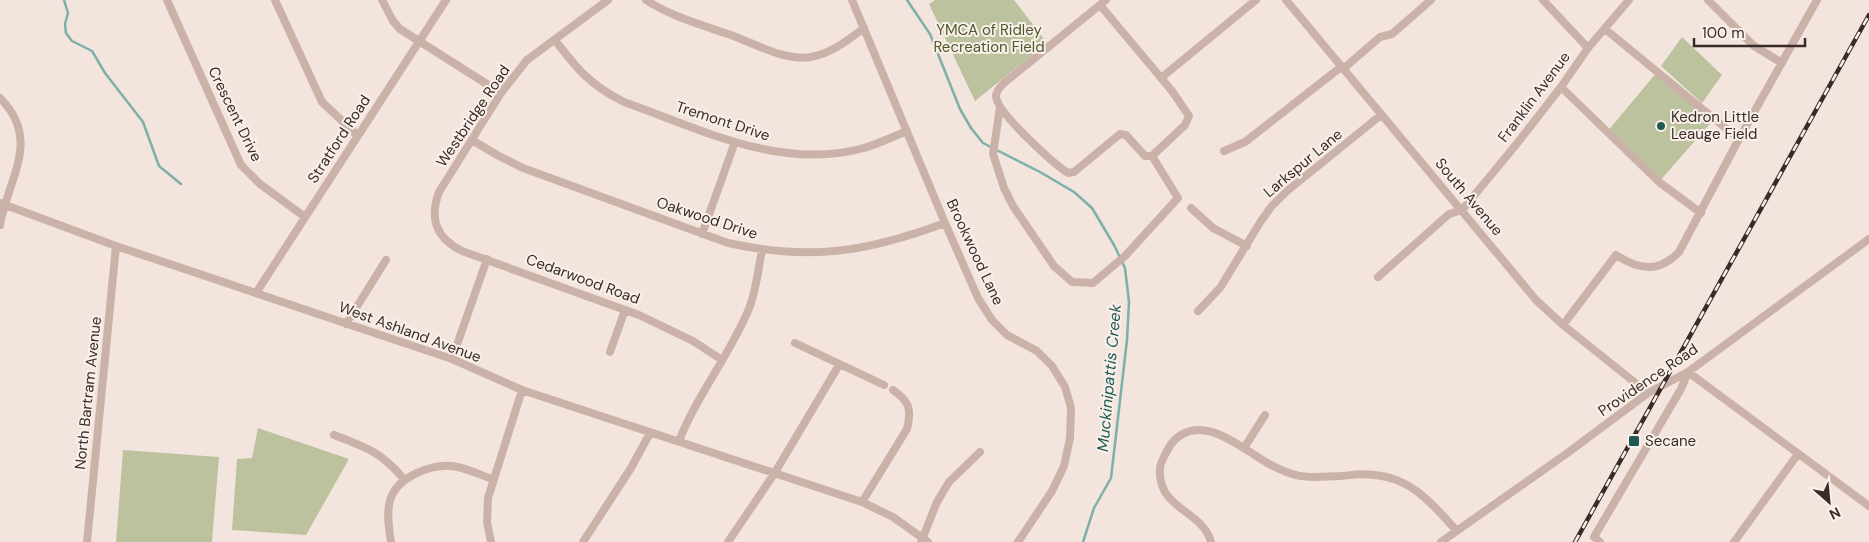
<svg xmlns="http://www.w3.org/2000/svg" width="1869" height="542" font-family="'DM Sans',sans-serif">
	<rect width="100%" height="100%" fill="#f3e5dd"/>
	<path fill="#bcc29d" d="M935,0h79l33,43 -72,58 -46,-97z
		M1682,37l40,38 -20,28 -41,-37z
		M1657,72l57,47 -55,63 -52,-50z
		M258,428l91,31 -43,76 -74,-5 5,-71 15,-1z
		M123,450l96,7 -7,85h-96z"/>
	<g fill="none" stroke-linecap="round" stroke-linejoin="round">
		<path stroke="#7cb0a9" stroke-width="2.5" d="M64,0l4,13 -3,11 1,9 6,8 20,10 13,22 38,49 16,44 22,18
			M907,0l23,34 30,75 11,19 12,15 57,29 34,20 18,16 22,37 11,23 4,34 -2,38 -16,138 -17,30 -11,34"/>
		<path stroke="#cbb2a9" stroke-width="8" d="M167,0l74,165 19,19 45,33
			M275,0l47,102 35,33
			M382,0l11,21 7,8 101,64
			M608,0l-81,60 -26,33 -62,99c-10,27 -3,46 23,59l177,64 54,26 29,19
			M646,0c26,17 56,25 85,35 24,9 54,26 80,22 21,-4 37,-17 53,-29
			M852,0l93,223 33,75 14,22 15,15 30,16 15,15 13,21 6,21 -1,30 -6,28 -12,25 -34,51
			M1106,0l-102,83c-3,3 -8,8 -8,13 0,16 58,68 72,77l6,-1 46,-38 6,1 19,21h7
			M1286,0l250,300 27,25 85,68
			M1543,0l45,48
			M1708,0l46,46 28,17
			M1100,5l72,86 17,25 -4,9 -33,31
			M1605,29l134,110
			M555,40c22,29 35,45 69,62 76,27 157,69 240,46 14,-4 28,-11 43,-17
			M1343,69l37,-32 12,-3 39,-34
			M1161,78l95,-78
			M1561,87l98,95 42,31
			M0,98c42,42 8,80 0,127
			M1000,107l-7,47 11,34 9,18 41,60 18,16 21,1 32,-27 53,-58 -26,-42
			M472,140l25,15 26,13 205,75c83,18 139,9 217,-20
			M1224,151l21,-9 96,-75
			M0,203l116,43 336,113 70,31 340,112 31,15 35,25
			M1191,208l22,20 34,18
			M1462,210l53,-64 46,-59 27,-39 41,-48
			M702,234l33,-92
			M1378,277l71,-63 13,-4
			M256,293l190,-293
			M1198,311l22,-23 41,-67 10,-14 16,-16 94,-76
			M346,324l40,-64
			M1563,325l53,-70c23,15 43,18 63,-3l60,-113 78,-139
			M795,343l89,42
			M610,352l15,-42
			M452,359l35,-100
			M334,435c32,12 47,17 70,44
			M679,441c18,-46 50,-85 69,-130 8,-18 10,-41 14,-61
			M1244,448l21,-33
			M862,502l45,-73c5,-20 2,-28 -14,-39
			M87,542l29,-296
			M391,542c-5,-31 -7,-54 26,-69 11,-5 22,-8 34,-7 14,1 29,9 41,13
			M491,542l-4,-20 1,-24 34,-108
			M583,542l48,-74 19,-35
			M728,542l46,-68 65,-109
			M921,542l16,-40 12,-20 31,-30
			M1211,542c-9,-33 -54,-32 -51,-74 1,-8 7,-17 11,-24 29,-36 73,7 100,21 8,4 17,8 25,10 13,4 31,1 45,1 11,-1 23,-3 34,-1 37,3 58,30 82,56
			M1441,542l125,-88 82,-61 40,-21 181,-133
			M1600,542l-6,-5 87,-148 7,-17 181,134
			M1734,542l64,-88"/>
		<g stroke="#382b29" stroke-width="4.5">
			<path id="rail" d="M1575,542l294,-527"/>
		</g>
		<use href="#rail" stroke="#faf0ea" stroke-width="2.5" stroke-dasharray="8" stroke-linecap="butt"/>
	</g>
	<g fill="#1e5a53" stroke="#faf0ea" stroke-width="2">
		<circle cx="1661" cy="126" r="5"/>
		<rect x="1628" y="435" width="12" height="12" rx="2.5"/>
	</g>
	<g text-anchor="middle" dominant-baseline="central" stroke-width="4" stroke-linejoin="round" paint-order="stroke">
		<g font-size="15" fill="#4f572c" stroke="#faf0ea">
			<text x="989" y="30">YMCA of Ridley<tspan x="989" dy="17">Recreation Field</tspan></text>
		</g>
		<g font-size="15" fill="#382b29" stroke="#faf0ea">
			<text transform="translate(1534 97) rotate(-53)">Franklin Avenue</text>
			<text transform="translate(235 114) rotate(64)">Crescent Drive</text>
			<text transform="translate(473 116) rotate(-56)">Westbridge Road</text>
			<text transform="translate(723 121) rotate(18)">Tremont Drive</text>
			<text transform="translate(339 139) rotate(-57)">Stratford Road</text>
			<text transform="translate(1303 163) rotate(-40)">Larkspur Lane</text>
			<text transform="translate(1469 197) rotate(50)">South Avenue</text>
			<text transform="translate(707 218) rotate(18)">Oakwood Drive</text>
			<text transform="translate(975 252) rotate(65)">Brookwood Lane</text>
			<text transform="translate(583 279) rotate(20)">Cedarwood Road</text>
			<text transform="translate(410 332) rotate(20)">West Ashland Avenue</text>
			<text transform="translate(1648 380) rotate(-34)">Providence Road</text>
			<text transform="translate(88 393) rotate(-84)">North Bartram Avenue</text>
		</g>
		<g font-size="15" fill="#382b29" stroke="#faf0ea" text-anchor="start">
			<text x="1671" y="117">Kedron Little<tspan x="1671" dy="17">Leauge Field</tspan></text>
			<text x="1645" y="441">Secane</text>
		</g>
		<g font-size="16" font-style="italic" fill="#1e5a53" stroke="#faf0ea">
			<text transform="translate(1109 378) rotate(-85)">Muckinipattis Creek</text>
		</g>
	</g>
	<g transform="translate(1829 502) rotate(153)" stroke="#faf0ea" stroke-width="4" paint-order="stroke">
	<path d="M0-4L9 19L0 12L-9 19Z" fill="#382b29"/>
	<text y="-8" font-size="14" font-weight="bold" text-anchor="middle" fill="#382b29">N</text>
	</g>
	<path d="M1694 38v8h111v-8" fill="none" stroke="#382b29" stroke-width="2.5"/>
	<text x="1702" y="38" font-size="15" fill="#382b29" stroke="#faf0ea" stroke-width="4" paint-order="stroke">100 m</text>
</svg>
